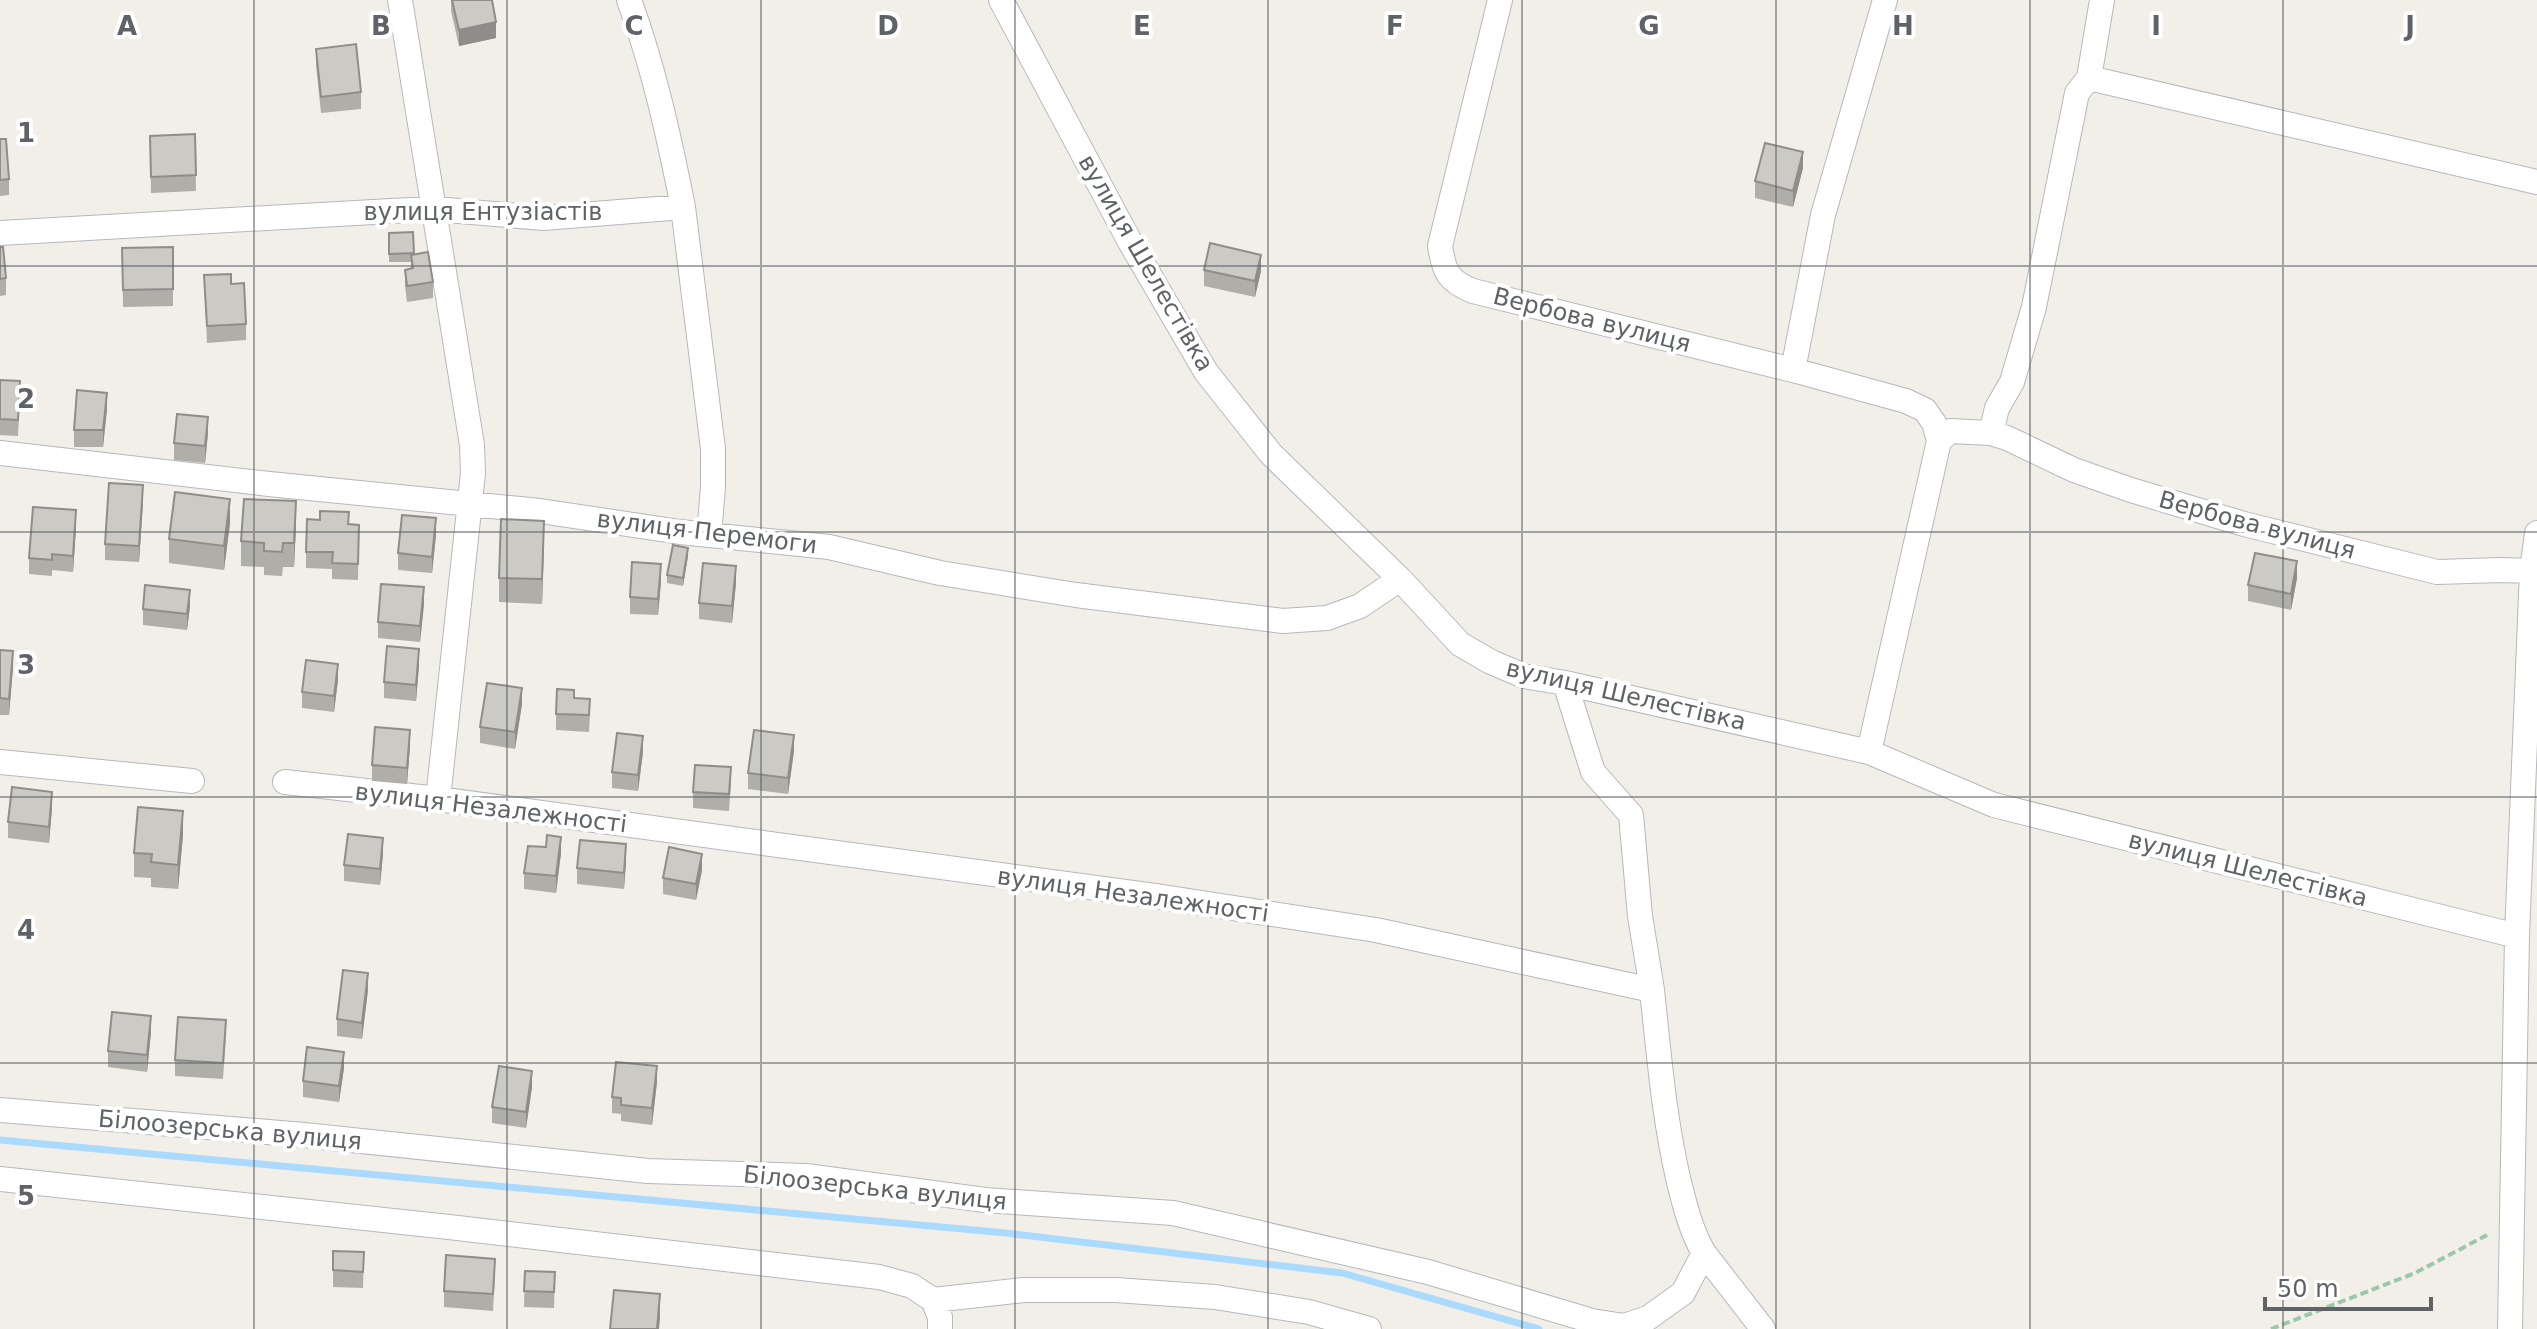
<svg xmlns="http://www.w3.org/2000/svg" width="2537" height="1329" font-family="'DejaVu Sans',sans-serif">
	<rect width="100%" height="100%" fill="#f1efe8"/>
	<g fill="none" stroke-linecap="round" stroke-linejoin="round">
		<path stroke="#aadaff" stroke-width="7" d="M0,1140l1006,93 336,40 197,56"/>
		<g stroke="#b5b8bc" stroke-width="26">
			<path id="minor" d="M400,0l72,445 1,28 -35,326
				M629,0c25,68 40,137 54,207
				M1001,0l129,242 76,130 65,82 129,125 60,65 31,18 33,14 41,7 304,69 125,53 523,131
				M1500,0l-60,246c4,26 8,35 33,45l320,79 113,31 19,9 9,13 5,18 11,-10 41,2 16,5 67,32 57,20 113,34 193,48 64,-2 31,1
				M2089,78l448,104
				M0,233l391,-22 44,-2 108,9 140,-11 30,242v38l-4,48
				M1793,370l30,-155 62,-215
				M1991,433l6,-25 15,-26 22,-75 43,-214 12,-15 13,-78
				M0,453l269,31 271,27 140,21 149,15 111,26 136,22 207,26 44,-3 33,-12 40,-27
				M1869,752l70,-311
				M0,762l192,19
				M285,782l153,17 717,97 221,34 276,60 -12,-74 -9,-101 -38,-43 -28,-89
				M1652,990c7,65 12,129 27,192 6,24 12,49 25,71l59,76
				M0,1110l304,25 344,36 158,5 179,24 188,13 255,59 164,49 32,5 24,-8 35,-25 21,-40
				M0,1179l449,48 430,50 33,9 21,14 91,-10h92l99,7 94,15 60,17
				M933,1300l7,17v12
				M2510,1329l7,-393 15,-365 5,-38"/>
		</g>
		<path stroke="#9cc7a9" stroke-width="4" stroke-dasharray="8 4" stroke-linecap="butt" d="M2271,1329l144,-56 74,-39"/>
		<use href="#minor" stroke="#fff" stroke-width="24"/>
	</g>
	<path fill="#afaea9" d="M451,0h41l4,38 -37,8 -8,-35z
		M316,49l45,43v17l-40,4 -5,-48z
		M195,134l1,57 -45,2 -1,-41z
		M0,139l9,40v16l-9,1z
		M1803,168l-10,39 -38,-9v-17z
		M389,233l25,21 19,28v16l-26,4 -2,-16v-16l6,-2v-6h-22z
		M0,247l6,31v17l-6,1z
		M173,247v59l-50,1 -1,-59z
		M1204,270l57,1 -6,26 -51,-11z
		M204,275l27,9 15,40v16l-39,3z
		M0,380l20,18 -2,38 -18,-1z
		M107,409l-4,38h-29v-17z
		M208,433l-3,30 -31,-3v-17z
		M143,502l-4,60 -34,-2v-16z
		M230,523l-6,47 -55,-7v-24z
		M349,524l10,1 -1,55 -26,-1v-10l-26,-1v-16z
		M296,525l-2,42h-11l-1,9 -18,-1v-8l-23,-1v-25z
		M76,526l-3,46 -21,-2v6l-23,-2v-16z
		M436,535l-4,38 -34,-3v-17z
		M544,545l-2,59 -43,-2v-24z
		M688,556l-5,30 -16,-3v-8z
		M2297,578l-6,32 -43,-9v-16z
		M661,581l-3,34 -28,-1v-17z
		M736,583l-4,40 -33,-4v-16z
		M424,604l-4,38 -42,-4v-16z
		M190,606l-3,24 -44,-5v-16z
		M0,650l13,17 -4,48h-9z
		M419,665l-3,36 -32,-3v-16z
		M338,680l-4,32 -32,-4v-16z
		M574,698l16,17 -1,17 -33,-2v-16z
		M522,704l-7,45 -35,-6v-16z
		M410,746l-3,38 -35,-3v-16z
		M794,751l-6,43 -40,-5v-16z
		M643,752l-5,39 -26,-3v-16z
		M731,783l-2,28 -36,-3v-16z
		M52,808l-3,35 -41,-5v-16z
		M183,835l-5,54 -27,-2v-9l-17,-1v-24z
		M561,853l-5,40 -32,-4v-16z
		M383,854l-3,31 -36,-4v-16z
		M626,860l-2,29 -47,-5v-16z
		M702,870l-6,30 -33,-6v-16z
		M368,990l-6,49 -25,-3v-17z
		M151,1032l-4,40 -39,-5v-16z
		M226,1036l-3,43 -48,-3v-16z
		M344,1068l-5,34 -36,-5v-16z
		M657,1082l-5,43 -31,-4v-7l-9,-1v-16z
		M532,1087l-6,41 -34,-5v-16z
		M333,1251l31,1 -1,36 -30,-1z
		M525,1271l30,1 -1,36 -30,-1z
		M495,1275l-2,36 -49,-4v-16z"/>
	<path fill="#8f8d8a" d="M496,22v16l-37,8v-16z
		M1803,152v16l-10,39v-16z
		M1261,255v16l-6,26v-16z
		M107,393v16l-4,38v-17z
		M208,417v16l-3,30v-17z
		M143,485v17l-4,60v-16z
		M230,499v24l-6,47v-24z
		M296,501v24l-2,42v-24z
		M76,510v16l-3,46v-16z
		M436,518v17l-4,38v-16z
		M544,521v24l-2,59v-25z
		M688,548v8l-5,30v-8z
		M2297,561v17l-6,32v-16z
		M661,564v17l-3,34v-16z
		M736,566v17l-4,40v-17z
		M424,587v17l-4,38v-16z
		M190,590v16l-3,24v-16z
		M419,649v16l-3,36v-16z
		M13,651v16l-4,48v-16z
		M338,664v16l-4,32v-16z
		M522,688v16l-7,45v-17z
		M410,730v16l-3,38v-16z
		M794,735v16l-6,43v-16z
		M643,736v16l-5,39v-16z
		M52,792v16l-3,35v-16z
		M183,811v24l-5,54v-24z
		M561,837v16l-5,40v-17z
		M383,838v16l-3,31v-16z
		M626,844v16l-2,29v-16z
		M702,854v16l-6,30v-16z
		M368,973v17l-6,49v-16z
		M151,1016v16l-4,40v-17z
		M344,1052v16l-5,34v-16z
		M657,1066v16l-5,43v-17z
		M532,1071v16l-6,41v-16z
		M660,1294v24l-1,11h-2z"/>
	<path fill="#cccac5" stroke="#8f8d8a" stroke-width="2" d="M452,0h40l4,22 -37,8z
		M356,44l5,48 -40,5 -5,-48z
		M195,134l1,41 -45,2 -1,-41z
		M0,139h6l3,40 -9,1z
		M1765,143l38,9 -10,39 -38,-10z
		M413,232l1,21 -25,1v-21z
		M1210,243l51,12 -6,26 -51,-11z
		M0,247h3l3,31 -6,1z
		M173,247v42l-50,1 -1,-42z
		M428,252l5,30 -26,4 -2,-16 8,-2 -2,-13z
		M231,274v10l13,-1 2,41 -39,2 -3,-51z
		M0,380l20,1 -2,39 -18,-1z
		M77,390l30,3 -4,37h-29z
		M177,414l31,3 -3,29 -31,-3z
		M109,483l34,2 -4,61 -34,-2z
		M175,492l55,7 -6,47 -55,-7z
		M244,499l52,2 -2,42h-11l-1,9 -18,-1v-8l-23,-2z
		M33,507l43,3 -3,46 -21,-2v6l-23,-2z
		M320,511l29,1 -1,12 11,1 -1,39 -26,-1 1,-11h-27l1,-33 13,1z
		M402,515l34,3 -4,39 -34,-4z
		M501,519l43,2 -2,58 -43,-1z
		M673,545l15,3 -5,30 -16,-3z
		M2255,553l42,8 -6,33 -43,-9z
		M632,562l29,2 -3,35 -28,-2z
		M703,563l33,3 -4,40 -33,-3z
		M381,584l43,3 -4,39 -42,-4z
		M145,585l45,5 -3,24 -44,-5z
		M387,646l32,3 -3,36 -32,-3z
		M0,650l13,1 -4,48 -9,-1z
		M306,660l32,4 -4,32 -32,-4z
		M487,683l35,5 -7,44 -35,-5z
		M557,689l17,1v8l16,1 -1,16 -33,-1z
		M375,727l35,3 -3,38 -35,-3z
		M754,730l40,5 -6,43 -40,-5z
		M617,733l26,3 -5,39 -26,-3z
		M695,765l36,2 -2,27 -36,-2z
		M12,787l40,5 -3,35 -41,-5z
		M138,807l45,4 -5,54 -27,-3 1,-8 -18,-1z
		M348,834l35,4 -3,31 -36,-4z
		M547,835l14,2 -5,39 -32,-3 4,-27 18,1z
		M580,840l46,4 -2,29 -47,-5z
		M669,847l33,7 -6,30 -33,-6z
		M343,970l25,3 -6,50 -25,-4z
		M112,1012l39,4 -4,39 -39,-4z
		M178,1017l48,3 -3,43 -48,-3z
		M307,1047l37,5 -5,34 -36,-5z
		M616,1062l41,4 -5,42 -31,-3v-7l-9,-1z
		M499,1066l33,5 -6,41 -34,-5z
		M333,1251l31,1 -1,20 -30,-2z
		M446,1255l49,4 -2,35 -49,-3z
		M525,1271l30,1 -1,20 -30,-1z
		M614,1290l46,4 -3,35h-47z"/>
	<path fill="none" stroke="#5f6368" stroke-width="2" stroke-opacity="0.55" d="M254,0v1329M507,0v1329M761,0v1329M1015,0v1329M1268,0v1329M1522,0v1329M1776,0v1329M2030,0v1329M2283,0v1329M0,266h2537M0,532h2537M0,797h2537M0,1063h2537"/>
	<g text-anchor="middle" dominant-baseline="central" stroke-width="8" stroke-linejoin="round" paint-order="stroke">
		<g font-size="24" fill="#5f6368" stroke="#fff">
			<text x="483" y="212">вулиця Ентузіастів</text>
			<text transform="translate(1146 263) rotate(60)">вулиця Шелестівка</text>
			<text transform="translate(1592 320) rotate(14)">Вербова вулиця</text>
			<text transform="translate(2257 525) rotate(15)">Вербова вулиця</text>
			<text transform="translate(707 532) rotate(7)">вулиця Перемоги</text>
			<text transform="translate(1626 695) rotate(13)">вулиця Шелестівка</text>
			<text transform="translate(491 808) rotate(7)">вулиця Незалежності</text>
			<text transform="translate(2248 869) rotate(14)">вулиця Шелестівка</text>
			<text transform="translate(1133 895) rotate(8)">вулиця Незалежності</text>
			<text transform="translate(230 1130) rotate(5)">Білоозерська вулиця</text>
			<text transform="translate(875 1188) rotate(6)">Білоозерська вулиця</text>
		</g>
	</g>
	<g font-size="26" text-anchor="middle" font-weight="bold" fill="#5f6368" stroke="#fff" stroke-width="8" stroke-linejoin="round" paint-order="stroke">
		<text x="127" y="35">A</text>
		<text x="381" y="35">B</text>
		<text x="634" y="35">C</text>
		<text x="888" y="35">D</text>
		<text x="1142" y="35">E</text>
		<text x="1395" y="35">F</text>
		<text x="1649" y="35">G</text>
		<text x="1903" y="35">H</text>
		<text x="2156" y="35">I</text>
		<text x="2410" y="35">J</text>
		<text x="26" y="142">1</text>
		<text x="26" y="408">2</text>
		<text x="26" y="674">3</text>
		<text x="26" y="939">4</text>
		<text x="26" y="1205">5</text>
	</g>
	<path d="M2265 1297v12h166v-12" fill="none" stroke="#5f6368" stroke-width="4"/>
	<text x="2277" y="1297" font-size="24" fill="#5f6368" stroke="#ffffff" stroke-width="6" paint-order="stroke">50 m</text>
</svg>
